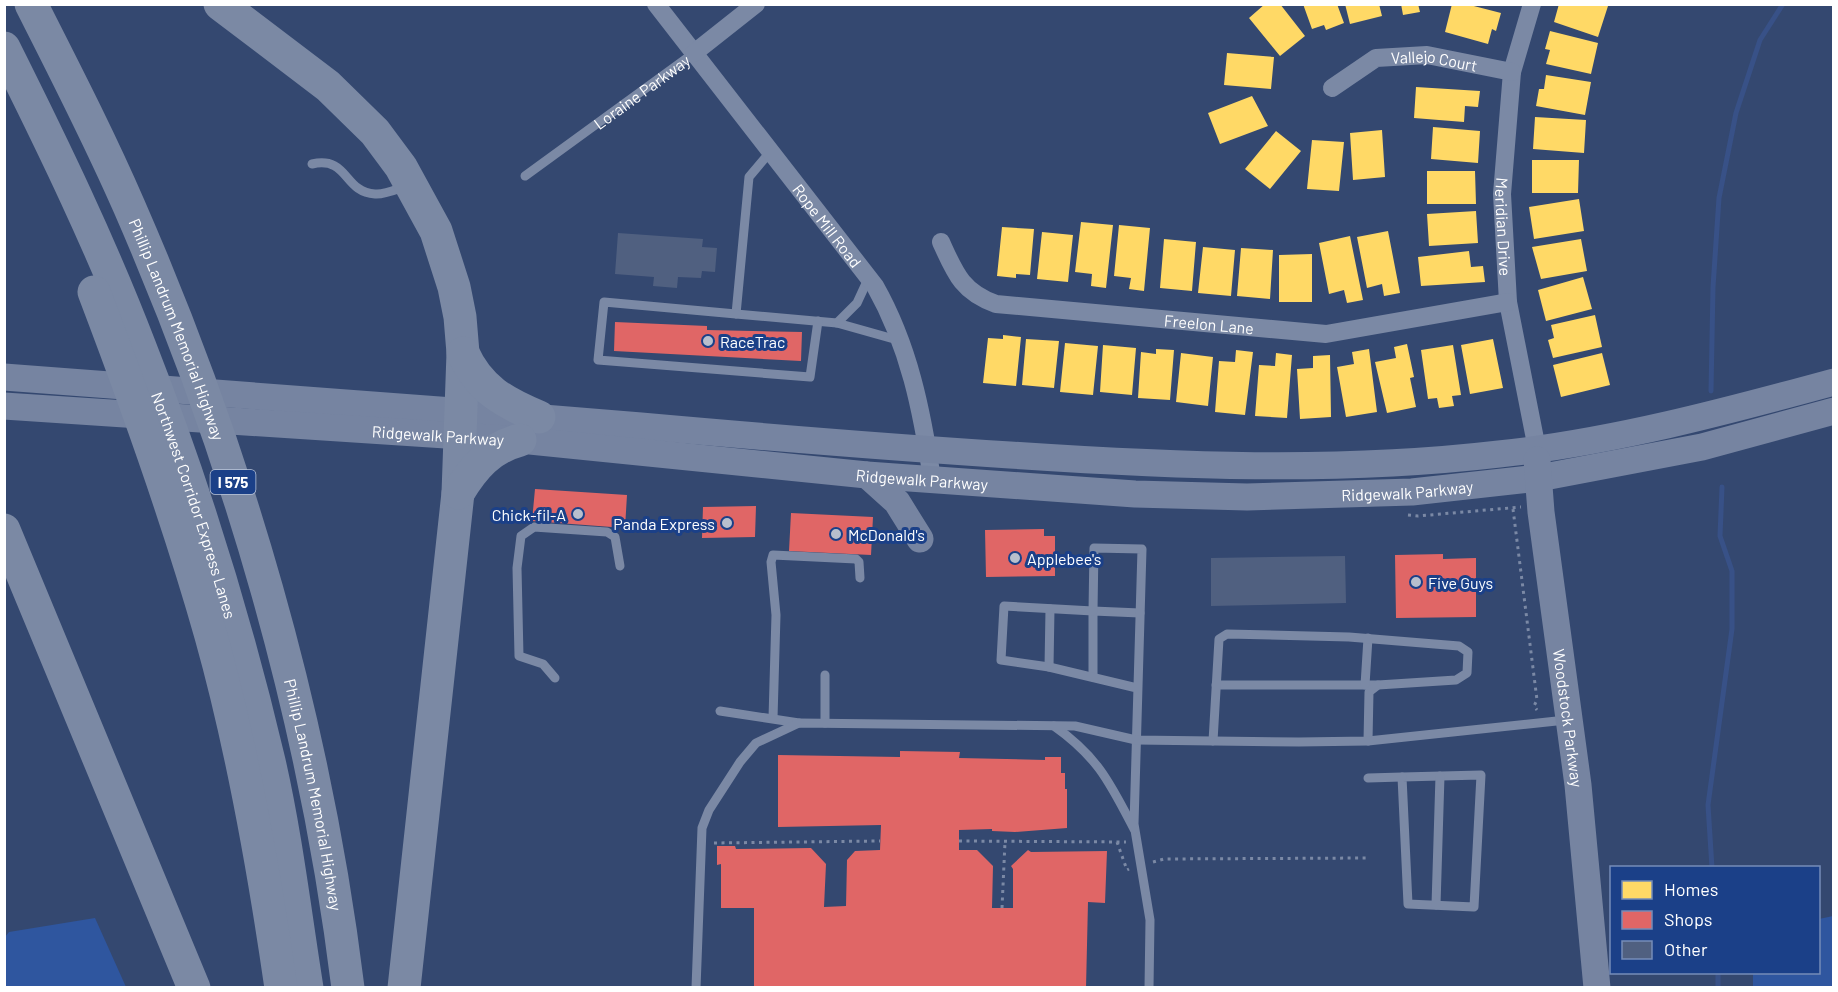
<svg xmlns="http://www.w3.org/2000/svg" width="1838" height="992" font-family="Barlow,sans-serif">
	<rect width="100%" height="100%" fill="#344870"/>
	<path fill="#2f569f" d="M1833,916v71h-80v-14l65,-1 1,-53z
		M95,918l31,69h-121v-50l4,-5z"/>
	<path fill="#ffd966" d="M1265,4h15l25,32 -25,20 -31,-38z
		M1303,4h34l7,19 -18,7 -2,-5 -12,4z
		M1345,4h34l3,12 -32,8z
		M1401,4h17l2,8 -17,3z
		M1452,4h14l35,9 -5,18 -4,-2 -4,15 -43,-12z
		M1559,4l49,2 -10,31 -44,-15z
		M1550,31l48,12 -7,31 -45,-10 4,-14 -5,-1z
		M1227,53l47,4 -3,32 -47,-4z
		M1546,75l45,7 -6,33 -49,-9 3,-17h5z
		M1416,87l64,4 -2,16 -13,-1 -1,16 -50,-4z
		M1252,96l16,30 -48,18 -12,-31z
		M1535,117l51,3 -2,33 -51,-4z
		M1433,127l47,4 -2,32 -47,-4z
		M1382,130l3,47 -32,3 -3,-47z
		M1276,131l25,20 -31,38 -25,-20z
		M1312,140l32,2 -5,49 -32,-2z
		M1532,160h47l-1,33h-46z
		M1427,171h48l1,33h-49z
		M1579,199l5,32 -50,8 -5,-32z
		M1476,211l2,32 -49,3 -2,-32z
		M1081,222l32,3 -7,63 -15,-2 1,-12 -17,-2z
		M1119,225l31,3 -6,63 -15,-2 2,-11 -17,-2z
		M1002,227l32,2 -4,46 -14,-1v4l-19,-2z
		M1388,231l12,62 -16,3 -2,-12 -15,4 -10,-51z
		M1042,232l31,3 -5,47 -31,-3z
		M1350,236l13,64 -16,3 -3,-13 -15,4 -10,-51z
		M1164,239l32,3 -4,49 -32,-3z
		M1581,239l6,32 -46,8 -9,-32z
		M1203,247l32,3 -4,46 -33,-3z
		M1241,248l32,2 -3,49 -33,-3z
		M1469,251l2,16 12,-1 2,16 -64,4 -3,-29z
		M1312,254v48h-33v-47z
		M1583,277l9,32 -46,12 -8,-31z
		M1595,315l7,32 -49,11 -5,-18 6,-2 -3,-13z
		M1003,335l18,2 -5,49 -33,-3 5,-45 15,1z
		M1026,339l33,2 -5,47 -32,-3z
		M1493,339l10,49 -33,6 -9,-49z
		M1065,343l33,3 -5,49 -33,-3z
		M1407,344l7,33 -4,1 6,29 -29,6 -12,-51 21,-4 -2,-11z
		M1103,345l33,3 -4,47 -32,-3z
		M1453,345l8,50 -9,1 2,10 -15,2 -2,-10 -9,1 -7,-49z
		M1156,349l18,1 -4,50 -32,-2 3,-46 15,2z
		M1369,349l8,63 -31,5 -9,-50 17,-3 -2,-12z
		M1236,350l17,2 -8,63 -30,-3 4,-51 16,1z
		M1181,353l32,4 -5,49 -32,-4z
		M1276,353l16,2 -5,63 -32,-2 4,-51 16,1z
		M1602,353l8,32 -49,12 -8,-32z
		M1330,355l1,62 -31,2 -3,-50 16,-1v-12z"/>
	<path fill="#e06666" d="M615,322l92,4v4l95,2 -1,29 -187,-10z
		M535,489l92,6 -2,33 -93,-7z
		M756,506l-1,31 -53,1 1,-31z
		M791,513l82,4 -2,38 -82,-4z
		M1044,529v7h11v40l-69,1 -1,-47z
		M1443,554v5l33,-1v59l-80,1 -1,-63z
		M900,751l60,1 -1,6 86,2v-3h16v16h4v16h2v39l-52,4 -23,-1v-2l-33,1v20h18l16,16 -1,42h21v-39l-2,-3 17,-16 3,2 76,-1 -2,52 -17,-1 -2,86h-332v-80h-33v-44l-4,1v-19h18l1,3 75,-1 15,16 -2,43 22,-1 1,-46 8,-9 25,-1 1,-25 -103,2v-72l122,2z"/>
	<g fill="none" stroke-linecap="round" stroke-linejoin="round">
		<path stroke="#385187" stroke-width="5" d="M1711,391l2,-104 6,-89 17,-85 24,-73 23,-36
			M1712,868l-4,-63 24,-176v-58l-12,-35 2,-49
			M1718,972v16"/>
	</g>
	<path fill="#506080" d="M618,233l85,6 -1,8 15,1 -2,24 -13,-1 -1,7 -23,-1 -1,11 -24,-2 1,-9 -39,-3z
		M1345,556l1,47 -135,3v-48z"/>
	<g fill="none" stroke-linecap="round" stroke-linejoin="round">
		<path stroke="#7b89a5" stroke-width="3" stroke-dasharray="3 4.5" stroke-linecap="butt" d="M1513,509l24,191 -3,6 3,4
			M1408,515l10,1 103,-9
			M959,841l167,1
			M1117,842l10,28 2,-1
			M714,843l166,-2
			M1153,862l11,-3 203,-1
			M1002,908l3,-66"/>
		<g stroke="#7b89a5" stroke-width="9">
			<path d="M771,151l-22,26 -13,137 101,9 64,18"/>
			<path d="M312,164c37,-8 31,28 63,30 10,1 22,-5 32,-8"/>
			<path id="s1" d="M525,176l169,-123"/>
			<path d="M736,314l-132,-12 -6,58 212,17 8,-56"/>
			<path d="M837,323l20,-20 12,-26"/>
			<path d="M1049,667l1,-58"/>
			<path d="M825,675v48"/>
			<path d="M1093,677v-66l47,2"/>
			<path d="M555,678l-12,-14 -24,-8 -2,-88 4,-32 13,-9 73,5 8,5 5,29"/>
			<path d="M1216,685h162"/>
			<path d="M1365,685l3,-47"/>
			<path d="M1137,688l-88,-21 -48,-7 3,-54 89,5 1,-63 48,1 -8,275 16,96 -1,68"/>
			<path d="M720,711l79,12"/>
			<path d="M773,718l3,-103 -5,-53 2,-7 83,4 3,3 1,16"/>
			<path d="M1054,726c44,31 56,57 80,103"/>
			<path d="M1213,741l6,-102 8,-5 122,3 110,9 9,6 -1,21 -11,7 -78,5 -9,7 -1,49"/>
			<path d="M1481,775l-7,132 -66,-3 -6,-127z"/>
			<path d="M1368,778l34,-1"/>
			<path d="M1436,905l4,-129"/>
			<path d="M696,988l6,-160 7,-18 31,-48 16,-19 43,-20 276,3 61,14 163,2 69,-1 198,-21"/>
		</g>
		<g stroke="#7b89a5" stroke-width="18">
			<path id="s2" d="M656,4l219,282c34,60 47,125 57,193"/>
			<path id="s3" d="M1532,4l-20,68 -10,122 6,108 29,147"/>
			<path d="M694,53l62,-49"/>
			<path id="s4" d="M1332,88l44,-30 51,-3 85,17"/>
			<path id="s5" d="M941,242c14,31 21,50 55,62l330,30 182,-32"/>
		</g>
		<g stroke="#7684a1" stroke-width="27">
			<path d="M4,377c213,16 425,31 637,49 123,11 246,21 369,29 164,11 326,18 489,-1 113,-12 225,-42 335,-72"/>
			<path id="s6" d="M4,406l516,34 347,35 268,19 112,3 165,-5 127,-14 163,-31 132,-36"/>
			<path id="s7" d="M1537,460l4,52 37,273 19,203"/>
			<path d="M867,475l30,27 23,37"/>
		</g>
		<g stroke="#7b89a4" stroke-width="33">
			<path id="s8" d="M31,4c34,67 68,133 98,202 108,247 186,513 219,782"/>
			<path d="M220,4l108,82 47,46 26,35 35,64 18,56 6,30 3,36 -5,140 -54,495"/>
			<path id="s9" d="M4,48c49,98 97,197 136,299 53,135 96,274 129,414 17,74 26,152 38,227"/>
			<path d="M94,292c43,113 84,227 117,344 32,114 53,234 70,352"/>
			<path d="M463,353c16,36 42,50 76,64"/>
			<path d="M458,493c16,-26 32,-45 62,-53"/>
			<path d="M4,530l190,458"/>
		</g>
	</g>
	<g fill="#b8bfcd" stroke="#1b4088" stroke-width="2">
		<circle cx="708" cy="341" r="6"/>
		<circle cx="578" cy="514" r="6"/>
		<circle cx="727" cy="523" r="6"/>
		<circle cx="836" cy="534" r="6"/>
		<circle cx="1015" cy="558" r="6"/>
		<circle cx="1416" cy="582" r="6"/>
	</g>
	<g text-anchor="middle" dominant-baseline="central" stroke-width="6" stroke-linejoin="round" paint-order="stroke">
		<rect fill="#1b4088" stroke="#bbc6db" stroke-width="1.5" x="210.5" y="470" width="45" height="24" rx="4.5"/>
		<g font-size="15" font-weight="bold" fill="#fff">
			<text x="233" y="482">I 575</text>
		</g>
		<g font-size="16" fill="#fff" stroke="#1b4088">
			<text stroke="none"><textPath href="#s4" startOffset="112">Vallejo Court</textPath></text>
			<text stroke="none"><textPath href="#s1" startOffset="144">Loraine Parkway</textPath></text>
			<text stroke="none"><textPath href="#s2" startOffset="280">Rope Mill Road</textPath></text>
			<text stroke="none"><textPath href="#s3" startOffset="226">Meridian Drive</textPath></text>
			<text stroke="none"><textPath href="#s5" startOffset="300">Freelon Lane</textPath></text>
			<text stroke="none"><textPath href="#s8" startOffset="357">Phillip Landrum Memorial Highway</textPath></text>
			<text stroke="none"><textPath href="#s6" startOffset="435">Ridgewalk Parkway</textPath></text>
			<text stroke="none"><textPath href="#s6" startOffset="921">Ridgewalk Parkway</textPath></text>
			<text stroke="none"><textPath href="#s6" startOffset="1407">Ridgewalk Parkway</textPath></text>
			<text stroke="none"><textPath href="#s9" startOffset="496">Northwest Corridor Express Lanes</textPath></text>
			<text stroke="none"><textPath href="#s7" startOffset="260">Woodstock Parkway</textPath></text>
			<text stroke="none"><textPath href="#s8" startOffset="843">Phillip Landrum Memorial Highway</textPath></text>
		</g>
		<g font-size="16" fill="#fff" stroke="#1b4088" text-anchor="start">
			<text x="720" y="341">RaceTrac</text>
			<text x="566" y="514" text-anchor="end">Chick-fil-A</text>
			<text x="715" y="523" text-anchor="end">Panda Express</text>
			<text x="848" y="534">McDonald's</text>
			<text x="1027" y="558">Applebee's</text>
			<text x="1428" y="582">Five Guys</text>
		</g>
	</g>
	<rect width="1838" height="992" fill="none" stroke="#ffffff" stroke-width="12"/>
	<rect x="1610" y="866" width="210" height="108" fill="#1b4088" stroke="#768cb8" stroke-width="1.5"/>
	<rect x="1622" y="881" width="30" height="18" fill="#ffd966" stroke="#768cb8" stroke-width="1.5"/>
	<text x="1664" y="896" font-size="18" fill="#ffffff">Homes</text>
	<rect x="1622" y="911" width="30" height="18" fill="#e06666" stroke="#768cb8" stroke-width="1.5"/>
	<text x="1664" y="926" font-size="18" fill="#ffffff">Shops</text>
	<rect x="1622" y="941" width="30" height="18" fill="#506080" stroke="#768cb8" stroke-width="1.5"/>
	<text x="1664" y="956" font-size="18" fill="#ffffff">Other</text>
</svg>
